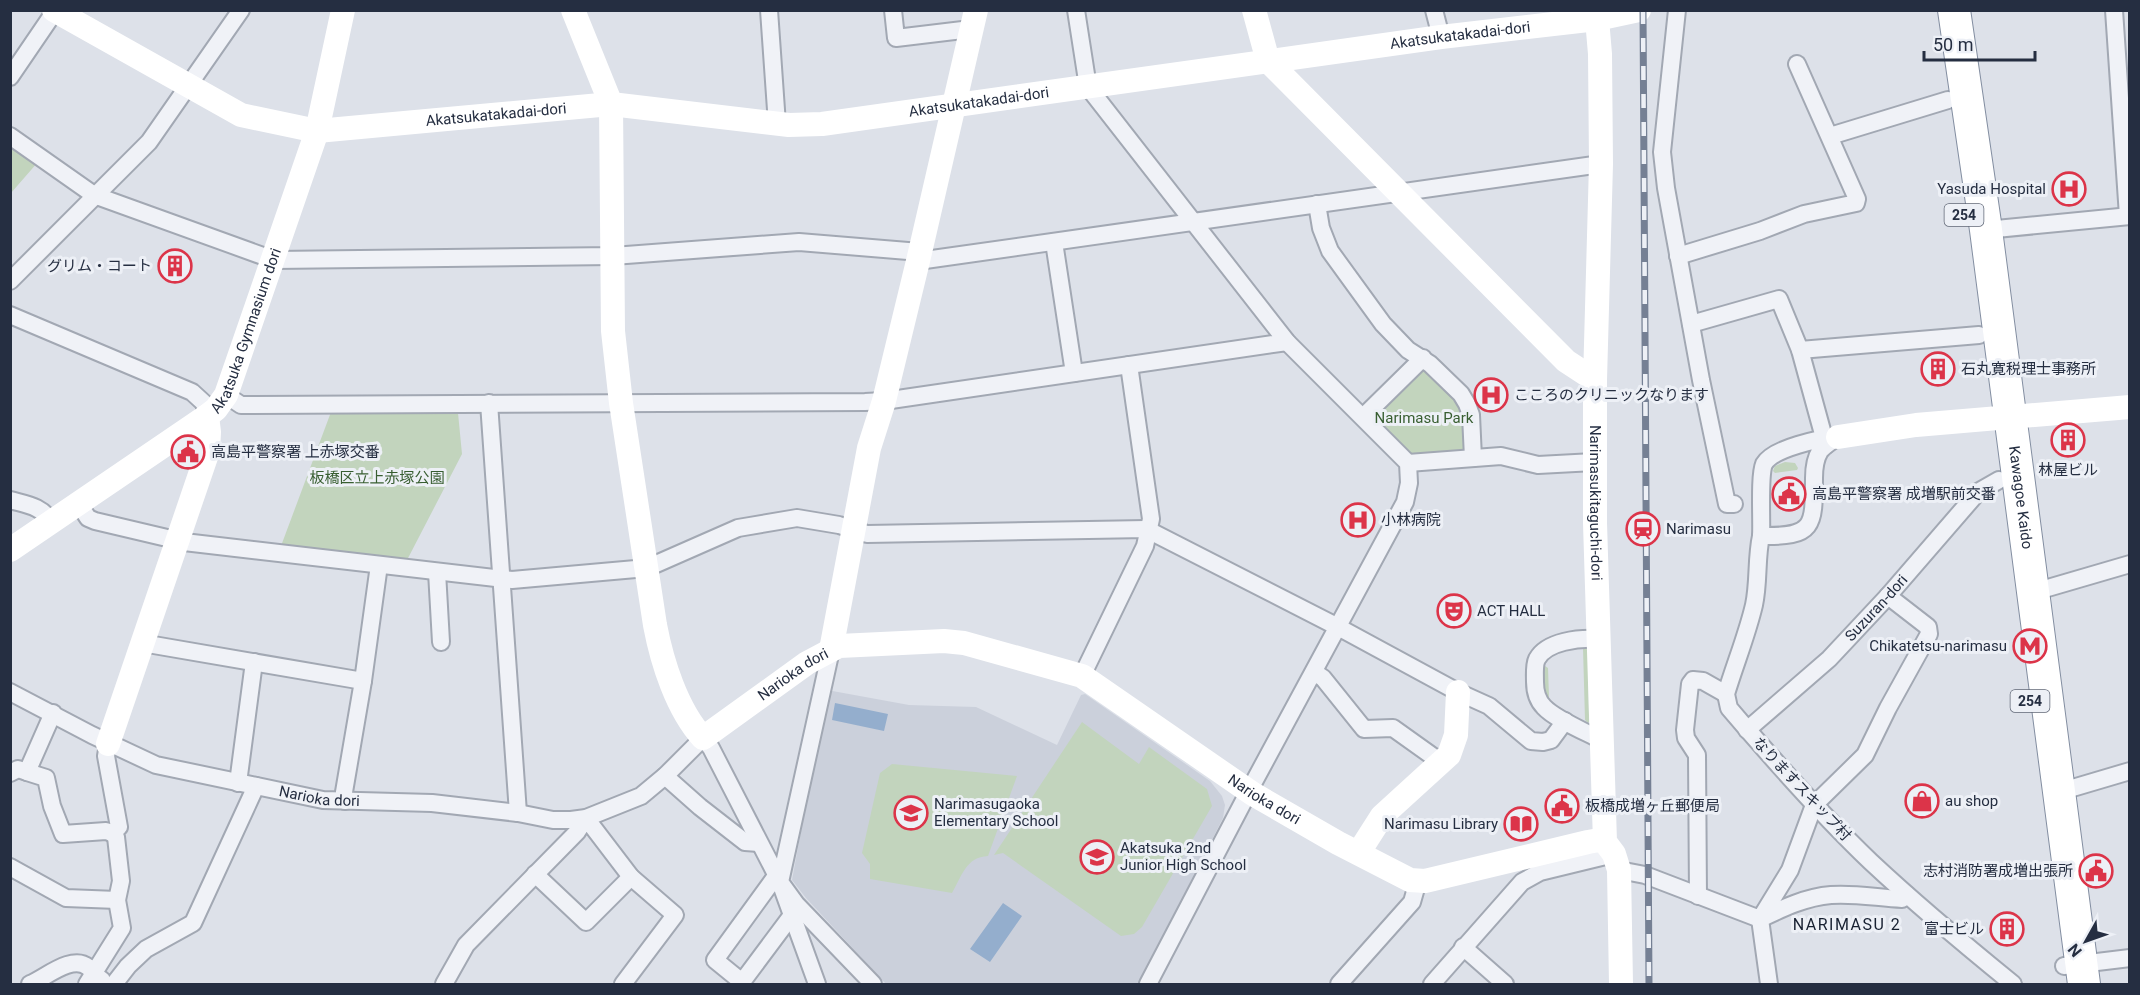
<svg xmlns="http://www.w3.org/2000/svg" width="2140" height="995" font-family="Roboto,'Noto Sans JP',sans-serif">
	<rect width="100%" height="100%" fill="#dde1e9"/>
	<path fill="#cbd0db" d="M827,690l82,15 67,2 81,38 24,-50 4,-1 125,87 12,15 3,9 -2,13 -84,166h-253l-80,-86 -14,-18z"/>
	<path fill="#c2d4bd" d="M11,143l27,19 -27,31z
		M1428,370l30,31 5,12 2,35 -5,7 -48,2 -36,-36 -1,-6 45,-44z
		M331,412l127,1 4,41 -56,108 -125,-16z
		M1785,462l10,1 3,5 -1,2 -22,3 -2,-2 2,-5z
		M1585,646l3,2 1,74 -1,1 -3,-3 -2,-72z
		M1545,666l3,2 1,29 -2,2 -6,-20z
		M1082,722l57,42 10,-17 58,42 5,17 -70,121 -8,7 -13,2 -118,-83 -9,2z
		M892,764l125,12 -29,80c-22,1 -26,20 -36,37l-82,-14v-15l-8,-11 18,-80z"/>
	<path fill="#94aecd" d="M835,703l53,11 -4,17 -52,-11z
		M1003,903l19,13 -32,46 -20,-13z"/>
	<g fill="none" stroke-linecap="round" stroke-linejoin="round">
		<g stroke="#a2a8b3" stroke-width="20">
			<g id="street">
				<path d="M769,10l8,114"/>
				<path d="M893,10l3,28 75,-9"/>
				<path d="M1076,10l12,77 199,255 121,121 1,20 -4,19 -156,289 -101,193"/>
				<path d="M1434,10l7,27"/>
				<path d="M1677,10l-15,142 4,36 35,192 26,124h7"/>
				<path d="M2114,10l14,206"/>
				<path d="M10,77l45,-66"/>
				<path d="M10,136l84,59 180,65 339,-4 186,-14 121,10"/>
				<path d="M1830,136l118,-36"/>
				<path d="M1317,204l4,24 9,23 53,73 25,26 22,14 31,30 6,10 4,11 2,43"/>
				<path d="M1986,230l144,-14"/>
				<path d="M1054,242l20,131"/>
				<path d="M1678,256l82,-25 44,-17 52,-11 1,-4 -60,-135"/>
				<path d="M918,261l683,-97"/>
				<path d="M10,281l139,-139 92,-132"/>
				<path d="M10,315l182,77 12,11 3,13"/>
				<path d="M1691,324l88,-25 21,51 26,95"/>
				<path d="M1800,350l179,-15"/>
				<path d="M226,395l15,10 624,-3 19,-1 403,-59"/>
				<path d="M489,403l29,410"/>
				<path d="M1363,417l60,-59"/>
				<path d="M1838,437c-6,4 -13,8 -18,14 -5,8 -6,18 -6,27 0,49 0,59 -53,58 1,-15 -2,-60 3,-72 9,-16 57,-26 74,-27z"/>
				<path d="M1408,463l93,-7 37,9 56,-3"/>
				<path d="M10,500c18,5 31,6 42,22"/>
				<path d="M79,504l9,14 7,3 89,21 328,38 135,-12 91,-40 59,-10 42,7 28,9 279,-5 192,98 120,65 31,14 42,35 12,1 8,-2 14,-19"/>
				<path d="M1761,536c-5,23 -2,46 -7,69 -7,30 -19,59 -28,89l3,14c45,53 92,106 142,154 46,43 94,83 142,122"/>
				<path d="M437,572l4,70"/>
				<path d="M2034,592l96,-28"/>
				<path d="M1597,639c-18,-1 -50,2 -60,20 -3,6 -2,15 -2,23 0,9 2,18 9,25 11,12 42,25 57,33"/>
				<path d="M142,643l221,38"/>
				<path d="M831,650l-51,232 16,22 77,80"/>
				<path d="M1314,672l9,6 41,51 29,-1 49,35"/>
				<path d="M1082,676l63,-130 6,-27 -22,-154"/>
				<path id="s1" d="M10,692l82,43 64,30 167,35 109,3 86,10 35,7h18l15,-2 55,-22 24,-20 38,-38 8,10 69,134 37,102"/>
				<path id="s2" d="M1747,730l82,-71 59,-63 90,-104 21,-12"/>
				<path d="M27,772l19,6 6,28 11,28 43,-3 6,2"/>
				<path d="M10,773l8,-4 9,3 26,-59"/>
				<path d="M665,776l35,31 45,35 14,1"/>
				<path d="M238,783l16,-121"/>
				<path d="M2059,792l71,-21"/>
				<path d="M345,801l-1,-9 19,-111 16,-116"/>
				<path d="M10,867l56,31 51,2"/>
				<path d="M1619,870l26,5 115,44 30,-49 24,-65 51,-50 23,-47 41,-74 -1,-7 -40,-31"/>
				<path d="M535,874l51,48 45,-45"/>
				<path d="M776,876l-61,84 27,22 50,-67"/>
				<path d="M1698,896l-1,-141 -11,-17 -1,-8 5,-46 3,-4 10,1 23,13"/>
				<path d="M1463,947l42,37"/>
				<path d="M2064,966l66,-8"/>
				<path d="M30,984c15,-6 42,-30 58,-17 6,5 7,9 14,13"/>
				<path d="M87,984l35,-56 -5,-28 4,-19 -5,-44 -4,-4 7,-6 -13,-71 2,-12"/>
				<path d="M114,984l14,-18 18,-17 47,-26 63,-137"/>
				<path d="M444,984l22,-39 111,-113 9,-14 45,59 44,38 -52,69"/>
				<path d="M1339,984l73,-82 6,-21"/>
				<path d="M1432,984l90,-102 18,-10 74,-18"/>
				<path d="M1769,984l-9,-65c23,-11 46,-22 71,-24 23,-2 48,3 71,4l5,-4"/>
			</g>
		</g>
		<g stroke="#838ea1" stroke-width="34">
			<g id="highway">
				<path id="s7" d="M1954,10l32,220 98,754"/>
			</g>
		</g>
		<use href="#street" stroke="#f0f2f7" stroke-width="16"/>
		<g stroke="#fff" stroke-width="24">
			<path id="s3" d="M54,10l187,105 76,16 294,-27 178,21 33,-1 619,-87 156,-18 42,-9"/>
			<path id="s4" d="M573,10l38,94 2,227 8,72 34,222c7,37 22,85 48,113l104,-75 32,-17 105,-5 20,2 118,33 171,118 85,49 72,37 15,1 163,-39 11,-2 6,2"/>
			<path d="M1254,10l14,51 298,300 29,19"/>
			<path id="s5" d="M1597,19l3,35 1,110 -6,216v143l10,319 9,12 5,16 2,114"/>
			<path d="M1838,437l78,-12 214,-18"/>
			<path id="s6" d="M10,550l197,-134 9,-7 10,-14 91,-264 26,-121"/>
			<path d="M831,650l38,-202 15,-47 34,-140 58,-251"/>
			<path d="M108,744l100,-293 1,-19 -2,-16"/>
			<path d="M1359,852l23,-36 67,-61 7,-20 2,-43"/>
		</g>
		<use href="#highway" stroke="#fff" stroke-width="32"/>
		<g stroke="#758094" stroke-width="7">
			<path id="rail" d="M1643,10l6,974"/>
		</g>
		<use href="#rail" stroke="#edf0f6" stroke-width="4.5" stroke-dasharray="14" stroke-linecap="butt"/>
	</g>
	<defs>
		<g id="hospital-ring" transform="scale(1.725)"><circle r="9.5" fill="#edf0f6" stroke="#dc3449" stroke-width="1.5"/><path d="M-5-5h3v3.5h4V-5h3V5h-3V1.5h-4V5h-3Z" fill="#dc3449"/></g>
		<g id="building-ring" transform="scale(1.725)"><circle r="9.5" fill="#edf0f6" stroke="#dc3449" stroke-width="1.5"/><path d="M-4-6H4V6H1V3H-1V6H-4ZM-2.5-4.3h1.7v1.8h-1.7ZM.8-4.3h1.7v1.8H.8ZM-2.5-1h1.7V.8h-1.7ZM.8-1h1.7V.8H.8Z" fill="#dc3449"/></g>
		<g id="civic-ring" transform="scale(1.725)"><circle r="9.5" fill="#edf0f6" stroke="#dc3449" stroke-width="1.5"/><path d="M-.6-6.5H3V-4.5H.6V-3L4-1V1h2V6H-6V1h2V-1L-.6-3ZM-1.2 2.5V6h2.4V2.5Z" fill="#dc3449"/></g>
		<g id="station-ring" transform="scale(1.725)"><circle r="9.5" fill="#edf0f6" stroke="#dc3449" stroke-width="1.5"/><path d="M-3-6H3Q5-6 5-4V2Q5 4 3 4L4.5 6H3L1.5 4h-3L-3 6H-4.5L-3 4Q-5 4-5 2V-4Q-5-6-3-6ZM-3.5-4v3h7v-3ZM-3.5 1v1.5H-2V1ZM2 1v1.5H3.5V1Z" fill="#dc3449"/></g>
		<g id="theatre-ring" transform="scale(1.725)"><circle r="9.5" fill="#edf0f6" stroke="#dc3449" stroke-width="1.5"/><path d="M-5-5.5Q0-4 5-5.5V0Q5 5 0 6Q-5 5-5 0ZM-3.3-2.5H-1v1.5H-3.3ZM1-2.5H3.3v1.5H1ZM-2.8 1Q0 5.5 2.8 1Z" fill="#dc3449"/></g>
		<g id="metro-ring" transform="scale(1.725)"><circle r="9.5" fill="#edf0f6" stroke="#dc3449" stroke-width="1.5"/><path d="M-5.5 5V-5H-3L0 0L3-5H5.5V5H3V-.5L0 4L-3-.5V5Z" fill="#dc3449"/></g>
		<g id="shop-ring" transform="scale(1.725)"><circle r="9.5" fill="#edf0f6" stroke="#dc3449" stroke-width="1.5"/><path d="M-5-2.5h2.3a2.7 3.5 0 0 1 5.4 0H5L5.5 6h-11ZM-1.5-2.5h3a1.5 2.3 0 0 0-3 0Z" fill="#dc3449"/></g>
		<g id="school-ring" transform="scale(1.725)"><circle r="9.5" fill="#edf0f6" stroke="#dc3449" stroke-width="1.5"/><path d="M0-5L7-2L0 1L-7-2ZM-4 1L0 2.5L4 1V4Q0 6-4 4Z" fill="#dc3449"/></g>
		<g id="library-ring" transform="scale(1.725)"><circle r="9.5" fill="#edf0f6" stroke="#dc3449" stroke-width="1.5"/><path d="M-6-4Q-3-5.5-.7-3.5V5Q-3 3-6 4ZM6-4Q3-5.5 .7-3.5V5Q3 3 6 4Z" fill="#dc3449"/></g>
	</defs>
	<g fill-rule="evenodd">
		<use href="#hospital-ring" x="2069" y="189"/>
		<use href="#building-ring" x="175" y="266"/>
		<use href="#building-ring" x="1938" y="369"/>
		<use href="#hospital-ring" x="1491" y="395"/>
		<use href="#building-ring" x="2068" y="440"/>
		<use href="#civic-ring" x="188" y="452"/>
		<use href="#civic-ring" x="1789" y="494"/>
		<use href="#hospital-ring" x="1358" y="520"/>
		<use href="#station-ring" x="1643" y="529"/>
		<use href="#theatre-ring" x="1454" y="611"/>
		<use href="#metro-ring" x="2030" y="646"/>
		<use href="#shop-ring" x="1922" y="801"/>
		<use href="#civic-ring" x="1562" y="806"/>
		<use href="#school-ring" x="911" y="813"/>
		<use href="#library-ring" x="1521" y="824"/>
		<use href="#school-ring" x="1097" y="857"/>
		<use href="#civic-ring" x="2096" y="871"/>
		<use href="#building-ring" x="2007" y="929"/>
	</g>
	<g text-anchor="middle" dominant-baseline="central" stroke-width="6" stroke-linejoin="round" paint-order="stroke">
		<g fill="#edf0f6" stroke="#616877" stroke-width="1.5">
			<rect x="1944.5" y="204" width="39" height="22" rx="4.5"/>
			<rect x="2010.5" y="690" width="39" height="22" rx="4.5"/>
		</g>
		<g font-size="14" font-weight="bold" fill="#252e41">
			<text x="1964" y="215">254</text>
			<text x="2030" y="701">254</text>
		</g>
		<g font-size="15" fill="#252e41" stroke="#edf0f6">
			<text stroke="none"><textPath href="#s3" startOffset="1444">Akatsukatakadai-dori</textPath></text>
			<text stroke="none"><textPath href="#s3" startOffset="958">Akatsukatakadai-dori</textPath></text>
			<text stroke="none"><textPath href="#s3" startOffset="472">Akatsukatakadai-dori</textPath></text>
			<text stroke="none"><textPath href="#s6" startOffset="334">Akatsuka Gymnasium dori</textPath></text>
			<text stroke="none"><textPath href="#s7" startOffset="492">Kawagoe Kaido</textPath></text>
			<text stroke="none"><textPath href="#s5" startOffset="484">Narimasukitaguchi-dori</textPath></text>
			<text stroke="none"><textPath href="#s2" startOffset="178">Suzuran-dori</textPath></text>
			<text stroke="none"><textPath href="#s4" startOffset="860">Narioka dori</textPath></text>
			<text transform="translate(1802 789) rotate(47)">なりますスキップ村</text>
			<text stroke="none"><textPath href="#s1" startOffset="330">Narioka dori</textPath></text>
			<text stroke="none"><textPath href="#s4" startOffset="1382">Narioka dori</textPath></text>
		</g>
		<g font-size="15" fill="#252e41" stroke="#edf0f6" text-anchor="start">
			<text x="2046" y="189" text-anchor="end">Yasuda Hospital</text>
			<text x="152" y="266" text-anchor="end">グリム・コート</text>
			<text x="1961" y="369">石丸寛税理士事務所</text>
			<text x="1514" y="395">こころのクリニックなります</text>
			<text x="211" y="452">高島平警察署 上赤塚交番</text>
			<text x="2068" y="470" text-anchor="middle">林屋ビル</text>
			<text x="1812" y="494">高島平警察署 成増駅前交番</text>
			<text x="1381" y="520">小林病院</text>
			<text x="1666" y="529">Narimasu</text>
			<text x="1477" y="611">ACT HALL</text>
			<text x="2007" y="646" text-anchor="end">Chikatetsu-narimasu</text>
			<text x="1945" y="801">au shop</text>
			<text x="934" y="804">Narimasugaoka<tspan x="934" dy="17">Elementary School</tspan></text>
			<text x="1585" y="806">板橋成増ヶ丘郵便局</text>
			<text x="1498" y="824" text-anchor="end">Narimasu Library</text>
			<text x="1120" y="848">Akatsuka 2nd<tspan x="1120" dy="17">Junior High School</tspan></text>
			<text x="2073" y="871" text-anchor="end">志村消防署成増出張所</text>
			<text x="1984" y="929" text-anchor="end">富士ビル</text>
		</g>
		<g font-size="15" fill="#385e31" stroke="#edf0f6">
			<text x="1424" y="418">Narimasu Park</text>
			<text x="377" y="478">板橋区立上赤塚公園</text>
		</g>
		<g font-size="16" letter-spacing="1.5" fill="#172031" stroke="#edf0f6">
			<text x="1847" y="924">NARIMASU 2</text>
		</g>
	</g>
	<rect width="2140" height="995" fill="none" stroke="#252e41" stroke-width="24"/>
	<g transform="translate(2086 941) rotate(230)" stroke="#edf0f6" stroke-width="4.5" paint-order="stroke">
	<path d="M0-4.5L10 22L0 15L-10 22Z" fill="#252e41"/>
	<text y="-9" font-size="16" font-weight="bold" text-anchor="middle" fill="#252e41">N</text>
	</g>
	<path d="M1924 51v9h111v-9" fill="none" stroke="#252e41" stroke-width="3"/>
	<text x="1933" y="51" font-size="18" fill="#252e41" stroke="#edf0f6" stroke-width="4.5" paint-order="stroke">50 m</text>
</svg>
